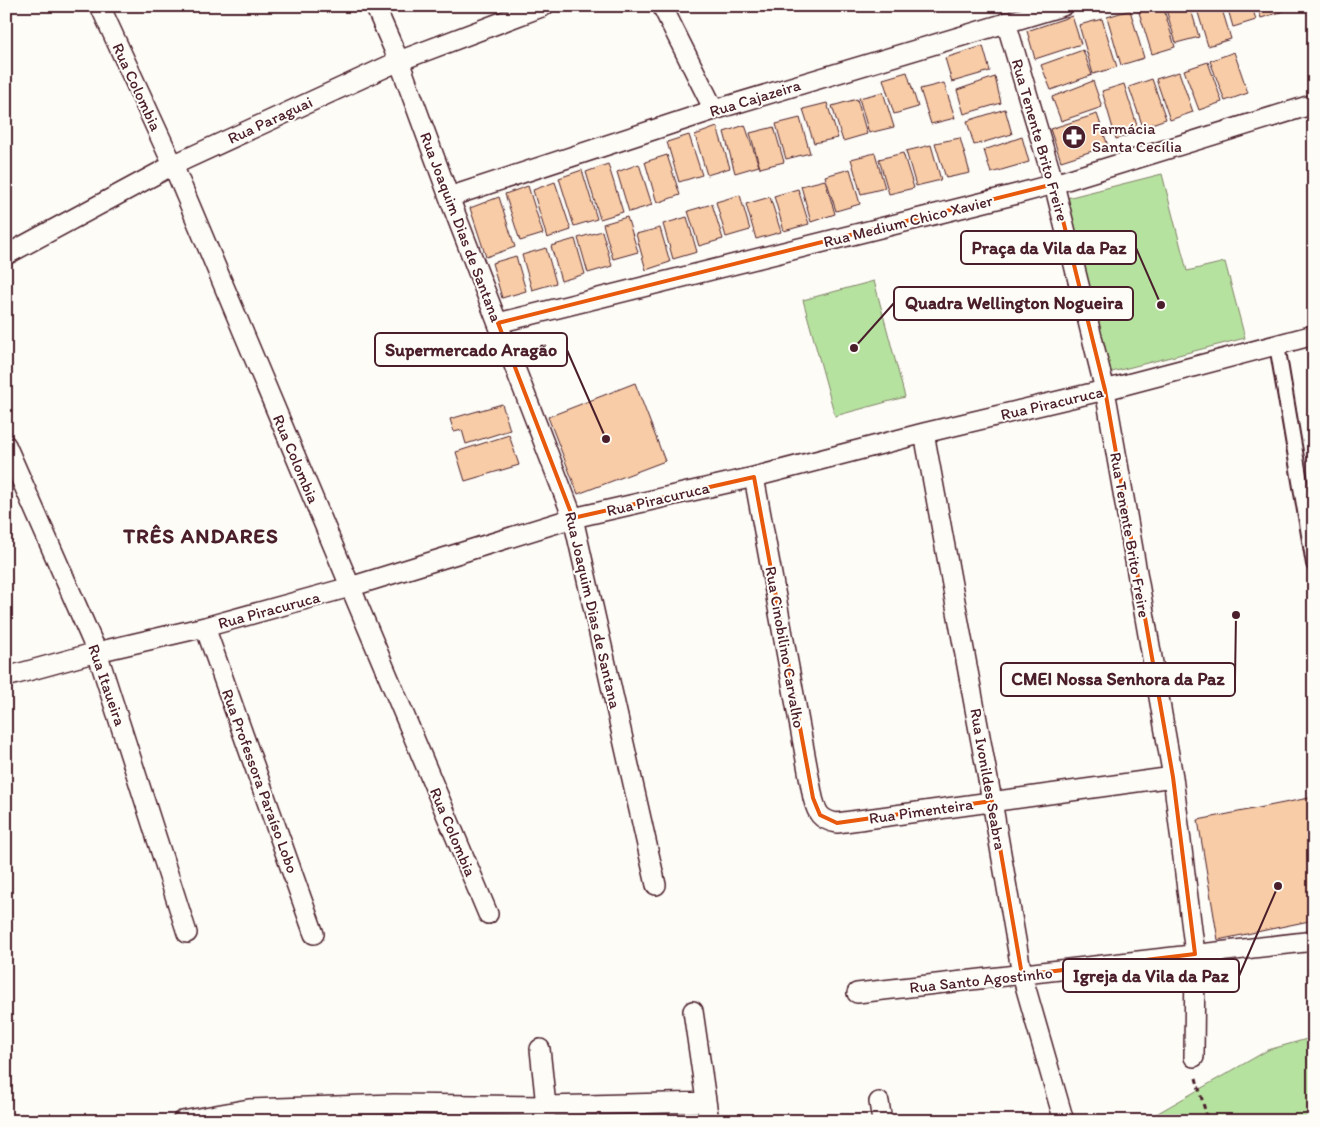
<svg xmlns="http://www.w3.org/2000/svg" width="1320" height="1127" font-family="Itim,sans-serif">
	<rect width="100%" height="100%" fill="#fdfcf7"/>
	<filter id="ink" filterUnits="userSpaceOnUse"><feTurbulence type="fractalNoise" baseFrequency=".02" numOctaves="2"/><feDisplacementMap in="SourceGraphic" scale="10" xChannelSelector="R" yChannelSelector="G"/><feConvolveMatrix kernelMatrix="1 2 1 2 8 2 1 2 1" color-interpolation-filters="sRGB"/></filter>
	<g filter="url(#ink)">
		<path fill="#b6e2a0" stroke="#808066" d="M1162,174l25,97 38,-9 20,76 -141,36 -45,-174z
			M874,281l31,116 -70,19 -32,-116z
			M1314,1037v84h-170l124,-71z"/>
		<path fill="#f7cca6" stroke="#4a1f2b" d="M1137,6h26l12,41 -23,7z
			M1165,6h25l9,31 -23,6z
			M1196,6h25l10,33 -23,7z
			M1227,6h25l4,14 -23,7z
			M1257,6h25l2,5 -23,7z
			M1130,10l14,48 -23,7 -14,-48z
			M1072,16l9,28 -46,15 -8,-28z
			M1102,19l15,48 -24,7 -14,-49z
			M983,46l7,25 -38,11 -7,-24z
			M1083,50l9,25 -41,15 -10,-25z
			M1234,52l14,41 -23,8 -15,-40z
			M1208,62l14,40 -23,8 -15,-40z
			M907,72l11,35 -24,7 -11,-35z
			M1179,72l14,40 -23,8 -14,-41z
			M995,77l6,26 -37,11 -7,-24z
			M1152,79l14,40 -23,8 -14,-40z
			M1093,81l9,26 -41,14 -9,-24z
			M944,83l11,35 -24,6 -11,-35z
			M1124,84l15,48 -23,7 -14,-48z
			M883,92l11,35 -25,6 -10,-35z
			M857,99l10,35 -24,7 -11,-35z
			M827,103l11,35 -24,5 -11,-34z
			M1005,109l7,25 -38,11 -7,-24z
			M1097,114l11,32 -47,15 -11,-32z
			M800,118l10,35 -24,6 -10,-35z
			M745,125l14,41 -24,7 -11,-41z
			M717,127l13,41 -23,7 -12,-40z
			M774,127l10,35 -24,6 -10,-35z
			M689,135l13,40 -23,7 -12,-40z
			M1022,137l7,25 -38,11 -7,-23z
			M960,138l10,35 -24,5 -11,-35z
			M931,145l10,35 -25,6 -10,-35z
			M875,153l10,35 -24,6 -10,-35z
			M903,153l11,35 -25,6 -10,-35z
			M667,155l13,40 -23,8 -12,-41z
			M608,164l15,48 -23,7 -14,-47z
			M639,164l13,41 -23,7 -12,-40z
			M850,169l10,35 -24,7 -11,-35z
			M582,170l15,49 -23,7 -15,-48z
			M825,180l10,34 -24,8 -10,-36z
			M555,182l16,48 -24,8 -14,-48z
			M528,186l15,48 -23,7 -15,-47z
			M798,189l11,35 -25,7 -10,-35z
			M740,195l10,35 -24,7 -10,-35z
			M499,197l16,50 -29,10 -16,-49z
			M770,197l11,35 -25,7 -10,-35z
			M712,204l11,35 -24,7 -11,-35z
			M627,217l11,35 -25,7 -10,-35z
			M687,217l10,35 -24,7 -10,-35z
			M660,228l10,34 -24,8 -10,-36z
			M602,231l10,35 -24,7 -10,-35z
			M575,239l10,35 -24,7 -10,-35z
			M546,248l10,35 -24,7 -10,-35z
			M516,256l10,35 -24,7 -10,-35z
			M635,383l30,78 -87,33 -30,-77z
			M502,404l8,26 -44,14 -4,-14 -8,2 -4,-13z
			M509,435l10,30 -54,16 -9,-29z
			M1314,797v123l-96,20 -20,-120z"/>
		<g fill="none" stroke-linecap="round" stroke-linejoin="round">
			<g stroke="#4a1f2b" stroke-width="18">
				<path id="pedestrian" d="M1277,345l37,219"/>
			</g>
			<g stroke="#4a1f2b" stroke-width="22">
				<path id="minor" d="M100,6l73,159 315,749
					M375,6l24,55 53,144 121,313 83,367
					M662,6l52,104
					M1006,22l48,162 51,206 68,387 22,177 -1,103
					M449,197l265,-87 349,-104
					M6,255l167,-90 226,-104 145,-55
					M498,323l515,-128 41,-11 260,-80
					M924,433l68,368 30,174 42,146
					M6,445l91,207 90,281
					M754,477l59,321c4,15 7,22 24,25l336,-46
					M205,627l109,307
					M6,677l91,-25 108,-25 145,-40 223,-69 181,-41 170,-44 181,-43 209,-55
					M857,993l457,-52
					M693,1011l16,110
					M540,1049l6,57 -1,15
					M879,1102l3,19
					M182,1121l67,-12 145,-5 152,2 160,-4"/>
			</g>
			<path stroke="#4a1f2b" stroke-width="3" stroke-dasharray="5 4" stroke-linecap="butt" d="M1196,1078l12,43"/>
			<use href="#pedestrian" stroke="#fdfcf7" stroke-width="14"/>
			<use href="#minor" stroke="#fdfcf7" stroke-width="19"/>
		</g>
	</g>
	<path fill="none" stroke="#e8590c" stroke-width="4" stroke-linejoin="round" d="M1054,184l51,206 68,387 22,177 -173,21 -30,-174 -155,22 -17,-8 -7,-17 -59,-321 -181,41 -75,-195z"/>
	<defs>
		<g id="pharmacy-disc" transform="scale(1.25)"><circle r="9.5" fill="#4a1f2b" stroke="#fdfcf7"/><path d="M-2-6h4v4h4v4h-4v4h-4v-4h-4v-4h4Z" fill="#fff"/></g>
	</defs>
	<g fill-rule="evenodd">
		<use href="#pharmacy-disc" x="1074" y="137"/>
	</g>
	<g text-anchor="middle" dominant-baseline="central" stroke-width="4" stroke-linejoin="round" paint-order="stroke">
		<g font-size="16" fill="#4a1f2b" stroke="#fdfcf7">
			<text transform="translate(137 87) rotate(65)">Rua Colombia</text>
			<text transform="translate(755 98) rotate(-17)">Rua Cajazeira</text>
			<text transform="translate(270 120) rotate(-25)">Rua Paraguai</text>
			<text transform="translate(1040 140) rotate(74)">Rua Tenente Brito Freire</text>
			<text transform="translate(908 221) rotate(-14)">Rua Medium Chico Xavier</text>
			<text transform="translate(461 227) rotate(69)">Rua Joaquim Dias de Santana</text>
			<text transform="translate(1052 403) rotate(-13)">Rua Piracuruca</text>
			<text transform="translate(296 459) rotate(67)">Rua Colombia</text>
			<text transform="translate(658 499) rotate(-13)">Rua Piracuruca</text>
			<text transform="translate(1130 535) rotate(80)">Rua Tenente Brito Freire</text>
			<text transform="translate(269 610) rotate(-15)">Rua Piracuruca</text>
			<text transform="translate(593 610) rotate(77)">Rua Joaquim Dias de Santana</text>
			<text transform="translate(785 647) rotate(80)">Rua Cinobilino Carvalho</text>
			<text transform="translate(107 685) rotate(71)">Rua Itaueira</text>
			<text transform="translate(988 779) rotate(80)">Rua Ivonildes Seabra</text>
			<text transform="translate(260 781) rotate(70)">Rua Professora Paraíso Lobo</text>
			<text transform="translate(921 811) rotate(-8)">Rua Pimenteira</text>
			<text transform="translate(453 832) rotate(67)">Rua Colombia</text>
			<text transform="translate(981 980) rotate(-6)">Rua Santo Agostinho</text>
		</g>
		<g font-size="16" fill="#4a1f2b" stroke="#fdfcf7" text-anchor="start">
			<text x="1092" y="128">Farmácia<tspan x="1092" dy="18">Santa Cecília</tspan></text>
		</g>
		<g font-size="21" font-weight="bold" letter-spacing="1" fill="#4a1f2b" stroke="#fdfcf7">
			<text x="201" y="535">TRÊS ANDARES</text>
		</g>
	</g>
	<path fill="none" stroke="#4a1f2b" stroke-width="2" d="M1161 305L1136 248M854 348L894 303M606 439L567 350M1236 615L1235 679M1278 886L1239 976"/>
	<g fill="#4a1f2b" stroke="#fdfcf7" stroke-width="2">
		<circle cx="1161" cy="305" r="5"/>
		<circle cx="854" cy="348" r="5"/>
		<circle cx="606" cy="439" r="5"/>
		<circle cx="1236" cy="615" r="5"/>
		<circle cx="1278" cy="886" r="5"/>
	</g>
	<g fill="#fdfcf7" stroke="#4a1f2b" stroke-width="2">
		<rect x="961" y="231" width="175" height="33" rx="5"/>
		<rect x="894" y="287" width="239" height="33" rx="5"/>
		<rect x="375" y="333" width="192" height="33" rx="5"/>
		<rect x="1001" y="663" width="234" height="33" rx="5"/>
		<rect x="1063" y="959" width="176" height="33" rx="5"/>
	</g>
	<g font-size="18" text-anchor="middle" font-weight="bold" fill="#4a1f2b">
		<text x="1049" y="254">Praça da Vila da Paz</text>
		<text x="1014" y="309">Quadra Wellington Nogueira</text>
		<text x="471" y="356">Supermercado Aragão</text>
		<text x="1118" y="685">CMEI Nossa Senhora da Paz</text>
		<text x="1151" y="982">Igreja da Vila da Paz</text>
	</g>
	<rect width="1320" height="1127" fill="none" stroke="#fdfcf7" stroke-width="25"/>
	<rect x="12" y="12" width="1295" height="1102" fill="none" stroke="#4a1f2b" stroke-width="2" filter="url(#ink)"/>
</svg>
